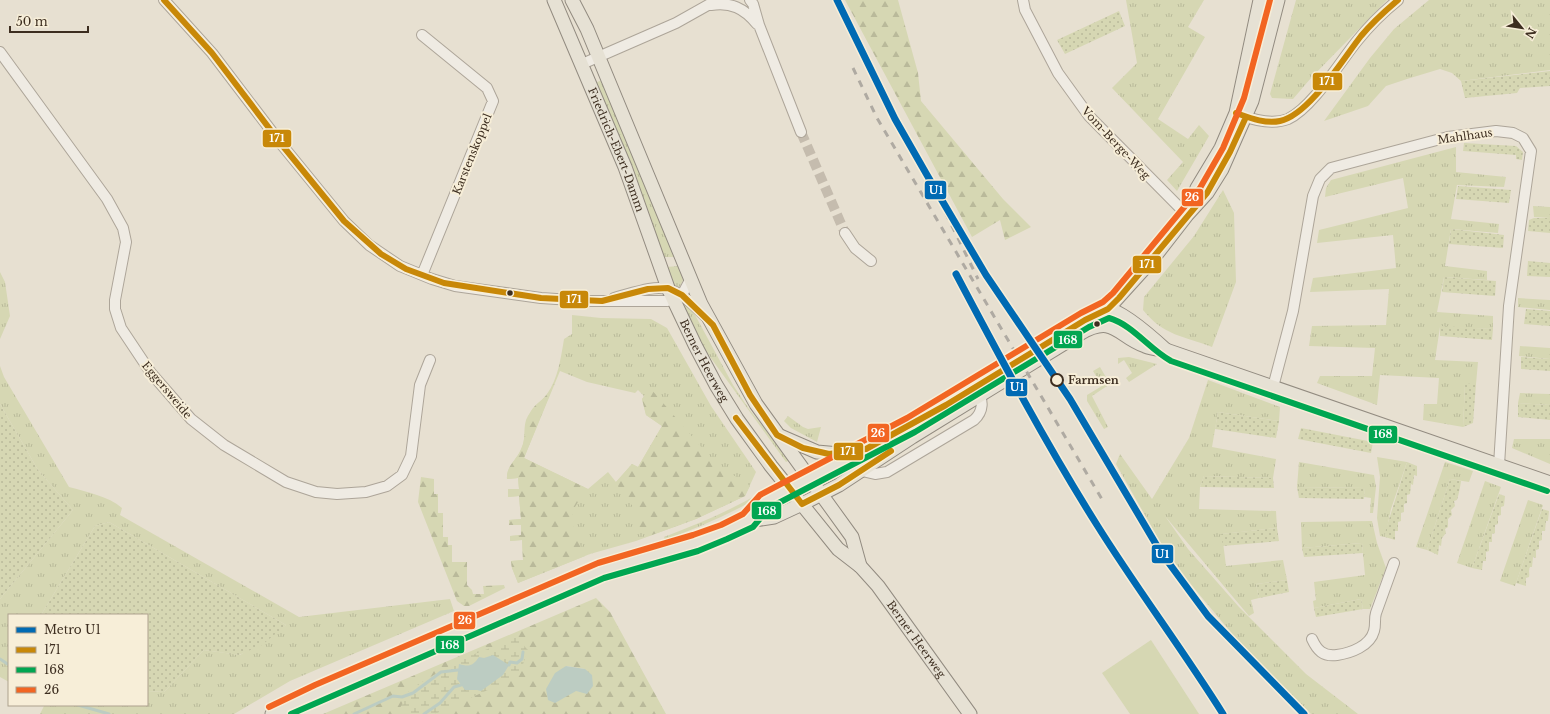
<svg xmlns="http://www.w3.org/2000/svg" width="1550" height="714" font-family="'Libre Baskerville',serif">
	<defs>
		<pattern id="grass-tufts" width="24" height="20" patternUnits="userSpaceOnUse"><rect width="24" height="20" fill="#d6d7b3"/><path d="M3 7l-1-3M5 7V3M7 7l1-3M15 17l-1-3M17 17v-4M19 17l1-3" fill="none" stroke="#b9b99a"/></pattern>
		<pattern id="forest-firs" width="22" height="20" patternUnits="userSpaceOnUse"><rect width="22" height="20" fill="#d6d7b3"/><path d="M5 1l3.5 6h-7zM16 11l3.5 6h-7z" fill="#b9b99a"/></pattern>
		<pattern id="wetland-marsh" width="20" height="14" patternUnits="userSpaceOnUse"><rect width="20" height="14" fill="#d6d7b3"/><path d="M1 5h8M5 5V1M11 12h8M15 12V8" fill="none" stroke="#b9b99a"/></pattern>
		<pattern id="garden-dots" width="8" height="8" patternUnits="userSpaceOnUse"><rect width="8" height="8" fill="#d6d7b3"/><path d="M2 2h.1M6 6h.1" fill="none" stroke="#b9b99a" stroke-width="1.8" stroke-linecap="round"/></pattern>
	</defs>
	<rect width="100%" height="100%" fill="#e7e0d1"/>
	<path fill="url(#grass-tufts)" fill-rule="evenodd" d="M1126,0h78l-16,27 17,10 -47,82 30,20 11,-14 10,11 -32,55 -10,-11 16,-18 -71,-74 25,-25z
		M1296,0h91l-76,78 -18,21 -21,-1 -2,-4z
		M1429,0h121v70l-89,11 -9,-8 -12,-4 -33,10 -21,7 -18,20 -44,15 46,-63 24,-29z
		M602,80l73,177h-13l-67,-174z
		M1456,147v25l50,5 -2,10 -47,-2 -6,34 48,5 -1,9 -47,-4 -6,37 42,5v9l-43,-3 -7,35 56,4v13l-53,-2 -5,33 43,2 -2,22h-11l-2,43 -40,-7 1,-16h13l2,-26 -59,-3 -3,30 -60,-22 3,-7h52l3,-28 -66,-2 3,-20 74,-1 3,-36 -79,3 3,-14 83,-10 -3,-33 -76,8 2,-13 89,-22 -5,-30 -78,19 1,-9 5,-8z
		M1223,190l11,23 2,69 -24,65c-28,-11 -48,-11 -69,-37l1,-13 50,-61z
		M1533,206l17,1v11l-16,-1z
		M679,266l4,14 -4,8 -5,-1 -8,-20z
		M0,272l5,10 5,34 -10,23z
		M1518,298l32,2v10l-32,-3z
		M681,303l3,1 10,9 39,72 16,24 41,51 -4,2 -86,-119z
		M572,315l29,3 50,1 16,9 44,78 45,66 -11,24 -49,23 -60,22 -46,13 -72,29 -6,-15 -1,-7 12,-1 -1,-20 -12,1v-5l11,-1v-10h-12v-5l12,-1 -2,-23 -11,1v-8h11l-1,-11 -11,1c-1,-13 9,-18 14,-29 5,-10 2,-20 5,-30 5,-12 14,-16 21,-26 11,-15 14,-37 17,-55l8,-5zM560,371l27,11 48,11 3,-3 6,6 -2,3 4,16 16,11 -24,41 -6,-3 -16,18 -8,-10 -20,17 -64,-31z
		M1520,346l30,2v11l-31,-3z
		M1129,357l28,7 -28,18 -3,-4 6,-5 -8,-13 -6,4v-6z
		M0,366l4,11 65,110c18,5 39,9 53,21l-2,7 179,102 151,-18 4,12 -164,70 -56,33h-194l4,-8 -1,-1h104v-14l17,1 40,-42 36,5 46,-30 -177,-103 -14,4 -54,89h-32v67l-9,-5v-78l73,-89 -35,-40 -38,-66z
		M1100,367l10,17 -18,12 16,31 -4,2 -17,-28v-6l15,-9 -9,-15z
		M1208,380l72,27 -1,14 -61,-9 -6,35 64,12 -3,19 -69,-2 -4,11 -1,22 77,2 1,17 -55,6 4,32 57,-6 4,20 -31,4 3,14 -8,2 3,13 -5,3 -84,-100 23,33 51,58 67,67 52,40h-47l-77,-78 -51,-61 -24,-35 -43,-76 4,-10 32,45 37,-61z
		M1520,393l30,1v11l-32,-2z
		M788,416l15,11 5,2 13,-2 -4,15 -26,-14 -7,-7z
		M1514,439h36v25l-38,-16z
		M1377,457l30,5 -16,47 -6,28 -5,-1 -3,-18 3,-41z
		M1299,462l75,13 2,12 -3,26h-3l1,-15 -7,-1 1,-9 -68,-1z
		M1445,462l28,9 -4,11 -19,-3 -23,71 -11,-3z
		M1485,481l16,6 -29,81 -15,-5z
		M763,491l2,2c-31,20 -66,34 -100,47l-1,-3c34,-13 68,-27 99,-46z
		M1528,500l15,5 -28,81 -15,-5z
		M1372,521l5,22 9,25 -16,41h-7l-2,-10 -47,9 -1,-7 3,-1 -2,-18 51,-7 -3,-32 -60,5 -1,-26z"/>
	<path fill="url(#forest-firs)" fill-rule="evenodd" d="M845,0h53l20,73 3,28 82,98 28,28 -26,13 -5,-20 -28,17z
		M651,389l64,74 35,23 -5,10 -49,23 -47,17 -11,-7c3,-22 -14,-29 -22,-47l16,-18 6,3 24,-41 -16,-11 -4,-16z
		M548,393l2,1 -26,64 64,31c-4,6 -10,12 -13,18 -8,15 4,35 10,49l-67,27 -6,-15 -1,-7 12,-1 -1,-20 -12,1v-5l11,-1v-10h-12v-5l12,-1 -2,-23 -11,1v-8h11l-1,-11 -11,1c-1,-13 9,-18 14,-30 6,-12 3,-26 10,-38 4,-7 12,-11 17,-18z
		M421,477l13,2v15h4v19h5v24h5v8h4v17h15v23l5,5 1,4h11l-1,-8 21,-1 1,3 -36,18h-5l-7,-5 -39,-99z
		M596,598l14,14 56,102h-343zM566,666l19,3 2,24 -10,-2z"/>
	<path fill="url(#wetland-marsh)" d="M515,636l13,14 -9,26 -84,38h-33l-3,-4 11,-21 51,-30 40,-15z"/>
	<path fill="url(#garden-dots)" d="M1119,11l6,15 -60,28 -8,-14z
		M1550,71v15l-30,2 -3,5 -52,5 -4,-17z
		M1464,143l52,3 7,6 -1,8 -6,-1v-4l-53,-4z
		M1458,186l53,4 -2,13 -53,-4z
		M1534,218h16v15l-22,-2 1,-11z
		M1451,229l53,6 -1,13 -54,-4z
		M1528,261l22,2v14l-23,-1z
		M1444,277l52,4 -1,15 -53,-4z
		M1526,309l24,2v15l-26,-2z
		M1440,326l53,3 -1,11 -52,-4z
		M1521,357l29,2v12l-29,-2z
		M1465,383l11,1 -3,39 -10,4z
		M1518,403l32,2v15l-32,-3z
		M0,404l38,66 35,40 -73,89z
		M1218,412l61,9 -3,17 -61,-9z
		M1301,428l72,14 -2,11 -73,-14z
		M1407,462l10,4v10l-3,-1 -1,10 -2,-1 -1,10 -3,1v8l-3,1v8l-3,1v8l-3,1v9h-3v9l-10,-3 1,-8z
		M1204,476l69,2 1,10 -74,-1z
		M1450,479l11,2c-1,7 -2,12 -4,19l-3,1 1,5 -4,4 1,5 -4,4v8l-3,2 1,4 -4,5 -1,8 -2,-1 -1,10 -11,-5z
		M1297,487l68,1 -1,11 -65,-1z
		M1499,494l6,2 -1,10 -3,1v8l-3,1v8l-3,1v8l-3,1v8h-3v9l-3,1v9h-3l-1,9 -10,-2z
		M1542,509l7,2 -1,10h-2l-1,10h-3v9l-3,1v8l-3,1v8l-3,-1 -1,10h-2c-2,4 0,6 -1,10l-3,1v8l-10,-3z
		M109,522l177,103 -24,20 -23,10 -35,-5 -40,42 -17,-1v-76h-106l54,-89z
		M1277,528l2,13 -56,5 -2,-12z
		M1362,543l1,10 -59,4 -2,-9z
		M1287,580l2,12 -30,6 -3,-14z
		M1361,599l2,10 -47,8 -2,-9z"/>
	<path fill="#d6d7b3" d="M1151,640l48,74h-69l-28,-41z"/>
	<path fill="#bcccc2" d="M493,655l16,10 -6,10 -22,16 -4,-1h-12l-8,-11 2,-15c10,3 14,2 20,-7l5,1z
		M566,666l19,3 7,6 1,11 -6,8 -11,-3 -21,12 -7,-3 -2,-11 9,-16z"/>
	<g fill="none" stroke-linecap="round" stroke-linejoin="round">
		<path stroke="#bcccc2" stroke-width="3" d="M0,659l9,6
			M509,665l1,-3 7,1 5,-4 1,-7
			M78,705l31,9
			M354,714l39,-18 9,1 11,-4 28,-21 17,-2
			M424,714l16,-11 14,-16 7,-2"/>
		<path stroke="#c5bcae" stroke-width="10" stroke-dasharray="10 5" stroke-linecap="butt" d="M801,132l44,101"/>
		<g stroke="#ada599" stroke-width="12">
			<path id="minor" d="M164,0l48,53 70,92 62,76 25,24 31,21 32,13 23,7 86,12 46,3h80l15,-6 8,-15
				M750,0l3,4 6,21 42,107
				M1023,0l2,10 33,63 31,43 98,99
				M711,5c20,-3 33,3 46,19
				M0,52l107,147 16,29 3,14 -11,58v9l6,19 30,45 40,46 33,26 62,37 30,10 21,2 29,-2 21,-6 15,-11 9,-19 9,-71 10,-25
				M582,64l94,-41 41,-23
				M1240,115c14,5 33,10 48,4 24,-11 52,-57 69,-78 12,-15 26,-29 41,-41
				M845,233l10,15 16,13
				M422,275l71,-174 -6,-13 -65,-53
				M614,298c48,-13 54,-19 91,18
				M1273,387l20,-76 20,-115 7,-17 11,-11 117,-31 48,-6 17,2 10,5 8,13 -22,155 -10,159
				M862,471l13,3 12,-2 87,-52c9,-8 11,-21 1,-29
				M1312,639c5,11 11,18 25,16 14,-2 33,-9 37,-24 2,-6 0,-12 2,-18 6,-17 12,-33 18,-50"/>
		</g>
		<g stroke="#928b80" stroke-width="15">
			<g id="major">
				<path id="s1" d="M554,0l71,167 43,121 27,57 21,40 21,34 34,47 67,83 22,17 18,20 92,128"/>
				<path d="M572,0l15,29 114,275 55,100 96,133 8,29"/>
				<path d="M1190,207l7,-19 24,-40 15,-35 24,-113"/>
				<path d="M1104,313l48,-53 35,-45 20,-22 15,-24 30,-68 26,-101"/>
				<path d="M780,436l37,16 22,2 15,-4"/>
				<path d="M748,521l16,-19 147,-77 174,-105 23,-11c16,3 46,30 58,41"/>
				<path d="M272,714l46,-22 234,-102 49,-20 95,-27 52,-22 26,-4 28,-13 37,-19 73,-48 169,-104c33,-19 36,3 64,13 7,3 14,3 21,4l384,133"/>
			</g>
		</g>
		<use href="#minor" stroke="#efebe3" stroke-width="10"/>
		<use href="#major" stroke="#e6e1d4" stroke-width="13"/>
		<path stroke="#afaaa2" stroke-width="3" stroke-dasharray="7 7" stroke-linecap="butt" d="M853,68l24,50 226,383
			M927,175l51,104"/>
		<g stroke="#f7eed8" stroke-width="9">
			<path id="bus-1" d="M164,0l48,53 70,92 62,76 37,33 25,15 38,14 97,15 61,3 46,-12 20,-1 14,7 31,30 37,70 27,40 26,13 26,6 37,-5 80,-44 139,-85 23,-11 11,-11 88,-105 23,-41 16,-35
				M1236,113c14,5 29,11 44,8 29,-6 63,-62 81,-85 11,-13 24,-25 37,-36
				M736,418l66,86
				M802,504l37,-19 52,-34"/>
		</g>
		<g stroke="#f7eed8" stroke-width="9">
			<path id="bus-2" d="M291,714l313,-136 94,-27 29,-12 26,-12 16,-19 146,-76 174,-105 20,-9c24,7 40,31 62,43l376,130"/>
		</g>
		<g stroke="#f7eed8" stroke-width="9">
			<path id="bus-3" d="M269,707l46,-22 283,-122 95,-28 28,-10 22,-11 17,-19 147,-77 174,-105 22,-11 10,-9 87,-105 23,-40 21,-50 26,-98"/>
		</g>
		<use href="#bus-1" stroke="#c88808" stroke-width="6"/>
		<use href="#bus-2" stroke="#00a651" stroke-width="6"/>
		<use href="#bus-3" stroke="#f26522" stroke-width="6"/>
		<g stroke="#f7eed8" stroke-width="10">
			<path id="metro-1" d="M837,0l58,119 32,56 59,100 84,124 90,152 48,65 96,98
				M956,274c45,85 90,170 141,251 40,64 86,125 126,189"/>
		</g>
		<use href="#metro-1" stroke="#006ab3" stroke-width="7"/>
	</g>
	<g fill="#3d2e20" stroke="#f7eed8" stroke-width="1.5">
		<circle cx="510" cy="293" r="3.5"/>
		<circle cx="1097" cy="324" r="3.5"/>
	</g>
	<circle fill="#f7eed8" stroke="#3d2e20" stroke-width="2" cx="1057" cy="380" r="6"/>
	<g text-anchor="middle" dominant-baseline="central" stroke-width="4" stroke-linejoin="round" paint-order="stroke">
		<g font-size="11" fill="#3d2e20" stroke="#f7eed8">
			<text transform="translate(1465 136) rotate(-8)">Mahlhaus</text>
			<text transform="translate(1116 143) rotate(47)">Vom-Berge-Weg</text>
			<text stroke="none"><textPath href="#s1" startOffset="162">Friedrich-Ebert-Damm</textPath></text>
			<text transform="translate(472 154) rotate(-68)">Karstenskoppel</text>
			<text stroke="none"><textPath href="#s1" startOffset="391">Berner Heerweg</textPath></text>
			<text transform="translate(167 390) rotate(50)">Eggersweide</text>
			<text stroke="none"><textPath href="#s1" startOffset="743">Berner Heerweg</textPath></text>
		</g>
		<g font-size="11" font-weight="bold" fill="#3d2e20" stroke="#f7eed8" text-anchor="start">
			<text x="1068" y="380">Farmsen</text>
		</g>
	</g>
	<g stroke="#f7eed8" stroke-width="1.5">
		<rect x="1312" y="72" width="31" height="19" rx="4" fill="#c88808"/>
		<rect x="262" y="129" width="30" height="19" rx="4" fill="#c88808"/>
		<rect x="924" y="180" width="23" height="20" rx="4" fill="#006ab3"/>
		<rect x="1181" y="188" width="23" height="19" rx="4" fill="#f26522"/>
		<rect x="1132" y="255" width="30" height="19" rx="4" fill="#c88808"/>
		<rect x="559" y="290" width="30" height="19" rx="4" fill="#c88808"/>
		<rect x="1053" y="330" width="30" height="19" rx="4" fill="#00a651"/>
		<rect x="1005" y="378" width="23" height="19" rx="4" fill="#006ab3"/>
		<rect x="867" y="423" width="23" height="20" rx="4" fill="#f26522"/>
		<rect x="1368" y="425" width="30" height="19" rx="4" fill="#00a651"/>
		<rect x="833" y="442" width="31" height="19" rx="4" fill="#c88808"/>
		<rect x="751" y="501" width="31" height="19" rx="4" fill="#00a651"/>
		<rect x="1151" y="544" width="23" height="20" rx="4" fill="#006ab3"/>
		<rect x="453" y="611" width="23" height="19" rx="4" fill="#f26522"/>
		<rect x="435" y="635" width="30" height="19" rx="4" fill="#00a651"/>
	</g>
	<g font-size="11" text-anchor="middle" font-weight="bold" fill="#fff">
		<text x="1327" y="85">171</text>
		<text x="277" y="142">171</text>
		<text x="936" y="194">U1</text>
		<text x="1192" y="201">26</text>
		<text x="1147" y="268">171</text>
		<text x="574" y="303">171</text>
		<text x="1068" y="344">168</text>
		<text x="1017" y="391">U1</text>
		<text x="878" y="437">26</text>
		<text x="1383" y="438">168</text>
		<text x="848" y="455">171</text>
		<text x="767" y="515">168</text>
		<text x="1162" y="558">U1</text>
		<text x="465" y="624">26</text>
		<text x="450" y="649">168</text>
	</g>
	<rect x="8" y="614" width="140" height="92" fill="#f7eed8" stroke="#ada18e"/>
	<rect x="16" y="627" width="20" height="6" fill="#006ab3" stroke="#ada18e"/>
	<text x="44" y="634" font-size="12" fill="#3d2e20">Metro U1</text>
	<rect x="16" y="647" width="20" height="6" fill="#c88808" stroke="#ada18e"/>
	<text x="44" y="654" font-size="12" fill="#3d2e20">171</text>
	<rect x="16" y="667" width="20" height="6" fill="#00a651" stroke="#ada18e"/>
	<text x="44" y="674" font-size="12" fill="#3d2e20">168</text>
	<rect x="16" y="687" width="20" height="6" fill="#f26522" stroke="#ada18e"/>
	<text x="44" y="694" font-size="12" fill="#3d2e20">26</text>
	<g transform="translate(1522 28) rotate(120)" stroke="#f7eed8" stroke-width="3" paint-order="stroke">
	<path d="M0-3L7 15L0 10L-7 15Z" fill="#3d2e20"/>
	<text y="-6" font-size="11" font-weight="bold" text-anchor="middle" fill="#3d2e20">N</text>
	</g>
	<path d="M10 26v6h78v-6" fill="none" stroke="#3d2e20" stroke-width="2"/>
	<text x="16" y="26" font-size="12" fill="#3d2e20" stroke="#f7eed8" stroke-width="3" paint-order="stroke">50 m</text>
</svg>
